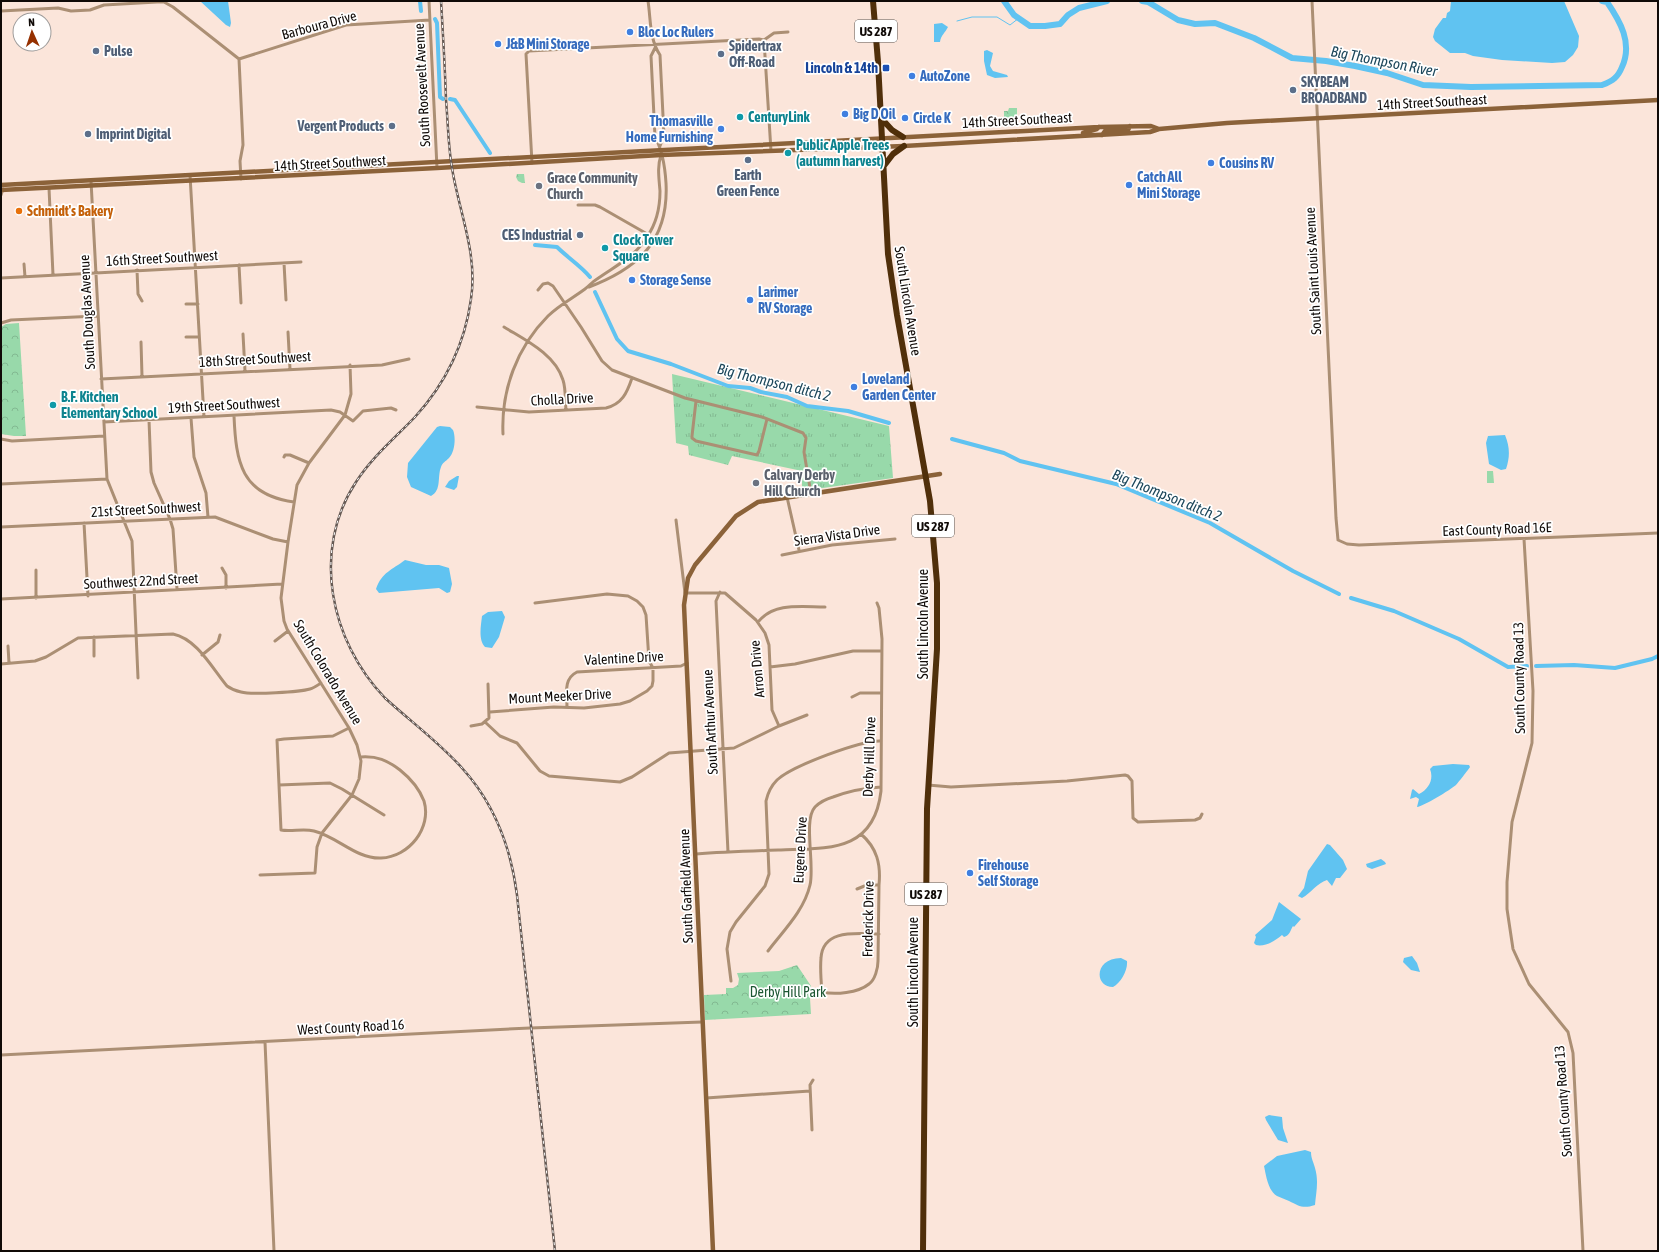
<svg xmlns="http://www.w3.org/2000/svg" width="1659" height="1252" font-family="'Asap Condensed',sans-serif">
	<defs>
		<pattern id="grass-tufts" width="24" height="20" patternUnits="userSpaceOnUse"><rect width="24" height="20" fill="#98d9aa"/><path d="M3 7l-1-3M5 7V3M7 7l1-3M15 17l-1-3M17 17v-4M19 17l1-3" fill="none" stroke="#82b991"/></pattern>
		<pattern id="forest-crowns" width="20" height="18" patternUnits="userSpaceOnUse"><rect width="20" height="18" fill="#98d9aa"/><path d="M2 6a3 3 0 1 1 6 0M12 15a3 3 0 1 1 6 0" fill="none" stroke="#82b991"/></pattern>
	</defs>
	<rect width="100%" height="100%" fill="#fbe5da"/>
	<path fill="url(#grass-tufts)" d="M672,374l217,52 4,52 -91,13v-20l-70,-15 -4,9 -39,-10 -1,-9 -12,-3z"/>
	<path fill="url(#forest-crowns)" d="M1009,108h8v9l-13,1v-7h4z
		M517,174h7l1,9h-3l-4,-2 -2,-4z
		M19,323l7,113h-12l-13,-2v-107l5,-3z
		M797,965l14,21v5l3,4 -4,3 1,16 -106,6 -1,-25 22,-1v-6h7l5,-3 1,-6 -2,-6 42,-2z"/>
	<path fill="#98d9aa" d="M1487,471h6l1,12h-7z"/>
	<path fill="#60c3f1" d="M200,1h28l3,22 -1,4 -4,-2z
		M1451,1h113l15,35 -1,11 -5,8 -8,7 -13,1 -50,-3 -29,-4 -8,-3h-15l-15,-12 -2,-4 2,-8 8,-11h3l1,-5 3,-2z
		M942,23l6,4c-3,6 -7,8 -8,15h-6v-18z
		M987,50l6,3 -3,13 3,5 14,4 1,2 -13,1 -8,-3 -3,-14v-10z
		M440,426l10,1 3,3c3,7 2,22 -4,28 -4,4 -6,4 -8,9 -4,10 1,23 -10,29l-20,-9 -4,-10 1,-14 29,-36z
		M1505,435c5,12 5,22 1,34l-5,1 -12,-6 -3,-21 2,-7z
		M457,476h2l-2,11 -3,3 -9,-3 4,-6z
		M405,560l21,5h13l10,3 3,16 -2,8 -3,1 -8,-5 -60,5 -3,-4c6,-17 16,-19 29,-29z
		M502,611l3,6 -6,20 -7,11 -7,-1c-7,-7 -4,-22 -3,-31l6,-4z
		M1453,764l16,1 1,2c-1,2 -13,17 -14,18 -6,5 -32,21 -39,22l2,-8 -3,-2 -6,2 2,-9 1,-1 6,5c10,-5 15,-15 11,-25l3,-3z
		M1327,844l3,1 13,15 4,9 -7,9h-4l-4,8 -5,-6c-10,3 -16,13 -25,18l-4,-2 6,-8 4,-17z
		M1381,859l4,3 1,2 -14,5 -5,-2 -1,-3z
		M1279,902l22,17 -7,8 -1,-1c-3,5 -3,9 -9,11l-2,-2c-7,6 -17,12 -26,10l-2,-2 2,-6 -1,-2 17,-15z
		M1412,956l5,7 3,9 -9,-2 -8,-8 1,-4z
		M1121,958l6,3c1,9 -6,22 -14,26 -19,0 -19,-29 8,-29z
		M1269,1115l13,2 1,11 5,15 -10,-3 -12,-20 -1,-3z
		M1305,1150l6,2c0,7 3,11 4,16 4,13 1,25 0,37 -12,4 -16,1 -26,-4 -4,-2 -8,-3 -12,-5 -9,-5 -11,-21 -13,-30l13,-10z"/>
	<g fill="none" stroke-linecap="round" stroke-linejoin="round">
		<path stroke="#60c3f1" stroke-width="1" d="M957,21l15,-4h25l13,8 9,-7"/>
		<path stroke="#60c3f1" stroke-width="4" d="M420,1l1,10
			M435,19l2,4 3,74 3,2
			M450,99l5,1 35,53
			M535,245l22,2c11,11 23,18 33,30
			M595,292l22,47 11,12 43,13 57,22 22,2 11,4 26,5 20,9 41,5 41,12
			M952,439l52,14 16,8 96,23 94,39 83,48 46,23
			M1351,598l43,13 65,28 49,28 19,-1
			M1536,666l38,-1 41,3 37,-9 6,-3"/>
		<path stroke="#60c3f1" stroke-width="6" d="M1004,1l10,14 16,11h15l15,-2 8,-9 11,-7 28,-7
			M1142,1l6,1 30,18 17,4 20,-1 39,15 38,20 34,3 29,5 32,7 36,12 48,2 131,-2c11,-4 16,-8 20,-18 11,-24 -2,-46 -15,-65l-5,-1"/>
		<path stroke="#ab8f74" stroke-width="3" d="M429,1l8,167
			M648,1c3,19 1,37 12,54l4,81 -4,10
			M1312,1l24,517 2,22 9,4 12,1 299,-12
			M1,11l57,-3 13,3 19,-1 14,-5 53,-3h7l9,5 66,52
			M764,40l7,111
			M764,40l10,-7 14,-1
			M239,59l107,-34 84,-5
			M239,59l4,86 -3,16 1,18
			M532,163l-6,-109 3,-3 230,-12 5,1
			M190,175l14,242
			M91,181l16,298 25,62 6,137
			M49,188l4,87
			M1,195l2,-6
			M578,205h17l5,2 49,28
			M284,263l2,37
			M24,264l1,13
			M239,265l2,38
			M137,270l1,24 4,7
			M1,278l300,-16
			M589,287c50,-19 80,-47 77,-104 -1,-16 -3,-32 -11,-46l-4,-81 4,-8
			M538,290l5,-6 5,-1 5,3 28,41 21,34 10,9 73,28 77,19 41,16 3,5 -2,14 7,42
			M186,304h12
			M1,323l10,-3 86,-4
			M504,327c21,13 51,27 59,53 3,9 2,20 3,30
			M288,332l2,37
			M243,334l2,37
			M186,337h13
			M141,342l1,34
			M101,379l281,-14 27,-6
			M696,401l-4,35v2l4,3 61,14 2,-4 8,-32
			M477,407l52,5 77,-4c16,-4 21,-15 26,-30
			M234,416c2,46 7,79 60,86
			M191,418l3,39 12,36 2,24
			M149,420l2,52 3,11 16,36 3,10 4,60
			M104,422l227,-12 9,2 13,9 10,-10 28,-3 5,2
			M503,434c-2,-44 14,-87 45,-118 11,-11 25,-18 37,-27 4,-3 7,-7 12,-10 18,-13 38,-22 50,-42 9,-13 13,-30 13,-46 -1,-13 -3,-24 1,-36
			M1,439l11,2 92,-5
			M284,457l1,-2h5l19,8
			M1,484l106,-5
			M787,497l12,53
			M676,520l9,73h40l31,27 9,13 4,12 3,65 7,16
			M84,523l4,73
			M1,527l214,-10 58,22 15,3
			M1524,539l9,152 -1,52 -20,79 -5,60v27l6,40 16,35 39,48 5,21 10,198
			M782,555l50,-10 63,-6
			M222,568l4,7v13
			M36,570v28
			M720,592l-4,9 12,251
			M1,599l281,-15
			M758,622c16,-20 44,-15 67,-15
			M94,637v19
			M275,641l13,-10
			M8,646l1,17
			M202,655l16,-13 2,-7
			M1,664l34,-3 11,-4 32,-19 95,-4c24,5 39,34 54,52 4,3 9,5 14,6 11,3 59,0 69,-3 4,-1 8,-4 11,-6
			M770,667l25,-3 58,-13h29
			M852,697l8,-4h21
			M567,707c0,-13 -4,-28 10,-35l104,-6 6,-3
			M490,712l64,-5 30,1 36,-4 10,-3 17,-10 5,-5 1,-5v-13l-4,-7 -3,-46 -3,-8 -6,-6 -9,-5 -21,-2 -72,9
			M485,722l15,14 17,7 23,28 9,5 71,6 12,-5 37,-24 65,-5 45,-22 28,-11
			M471,726l11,-2 7,-6 -1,-34
			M349,728l-16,8 -49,3 -7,1 4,90c11,2 22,-2 33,1 24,6 42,28 67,27 28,-1 51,-30 43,-57 -5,-13 -14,-23 -24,-31 -13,-10 -23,-14 -39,-13
			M279,785l51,-2 12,6 42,26
			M928,785l23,2 116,-6 58,-6 3,1 4,5 1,37 5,4 57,-2 5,-2 2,-4
			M861,834c16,14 20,30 18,51l-1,76c0,7 -3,19 -9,23 -11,9 -34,11 -47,8 -1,-11 -2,-23 -1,-34 2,-30 37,-24 58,-24
			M696,854c28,-2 57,-3 85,-4 48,-2 93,2 100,-59l1,-152 -3,-31 -2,-5
			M260,875l55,-2 2,-26 5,-14 30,-38 7,-16 2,-18 -4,-16 -8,-17 -62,-99 -3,-8 -3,-23 7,-56 9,-57 12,-22 36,-48 6,-21 -1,-29
			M857,889l10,-4h12
			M768,951c15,-20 36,-40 42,-66 5,-20 -7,-65 5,-78 5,-5 11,-8 18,-10 16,-6 31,-9 48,-10
			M731,981l-4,-32 3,-17 6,-10 29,-36 4,-12 -3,-73c2,-9 5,-15 11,-21 15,-14 84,-40 104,-39
			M265,1042l9,209
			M1,1055l529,-27 172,-6
			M706,1098l104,-7
			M812,1130l-2,-45 3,-5"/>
		<path stroke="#8b6239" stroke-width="4.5" d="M1083,133l14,-4 2,-2
			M1102,135l3,-4 23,-1 2,-4
			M1,185l1098,-58 52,-1 8,3
			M1,190l436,-22 224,-13 243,-9 246,-14 9,-3 68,-6 431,-23
			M713,1251l-29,-646 4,-27 7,-13 41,-49 22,-14 182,-28"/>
		<path stroke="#502f0a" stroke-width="6" d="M873,1l5,61 10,192 9,61 33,186 7,82v66l-10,160 -4,442
			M880,117l12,13 11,7
			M883,167l10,-13 11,-8"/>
		<g stroke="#655953" stroke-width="2.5">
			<path id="rail" d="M441,1c2,33 4,66 5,99 2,22 2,45 6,68 7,44 26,86 19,131 -6,44 -26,85 -56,118 -20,21 -43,40 -59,65 -45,68 -26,159 29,216 25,23 54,44 77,70 32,35 49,80 55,127l38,356"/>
		</g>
		<use href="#rail" stroke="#fff" stroke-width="1" stroke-dasharray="3" stroke-linecap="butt"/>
	</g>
	<g fill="#3f7fe0" stroke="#fff" stroke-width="1.5">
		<circle cx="630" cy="32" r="4"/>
		<circle cx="498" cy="44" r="4"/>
		<circle cx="912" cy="76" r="4"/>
		<circle cx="845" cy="114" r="4"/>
		<circle cx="905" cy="118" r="4"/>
		<circle cx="721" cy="129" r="4"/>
		<circle cx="1211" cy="163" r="4"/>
		<circle cx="1129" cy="185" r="4"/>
		<circle cx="632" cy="280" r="4"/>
		<circle cx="750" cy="300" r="4"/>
		<circle cx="854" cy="387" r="4"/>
		<circle cx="970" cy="873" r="4"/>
	</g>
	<g fill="#5c6f8a" stroke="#fff" stroke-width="1.5">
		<circle cx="96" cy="51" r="4"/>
		<circle cx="721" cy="54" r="4"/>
		<circle cx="1293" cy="90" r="4"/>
		<circle cx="392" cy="126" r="4"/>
		<circle cx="88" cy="134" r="4"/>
		<circle cx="748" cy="160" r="4"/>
		<circle cx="580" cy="235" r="4"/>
	</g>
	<rect fill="#1a4fb4" stroke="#fff" stroke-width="1.5" x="882" y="64" width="8" height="8" rx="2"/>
	<g fill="#0f9aa8" stroke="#fff" stroke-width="1.5">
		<circle cx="740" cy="117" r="4"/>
		<circle cx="788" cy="153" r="4"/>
		<circle cx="605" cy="248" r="4"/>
		<circle cx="53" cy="405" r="4"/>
	</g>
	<g fill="#6b7280" stroke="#fff" stroke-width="1.5">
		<circle cx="539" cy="186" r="4"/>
		<circle cx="756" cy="483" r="4"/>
	</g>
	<circle fill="#e8710a" stroke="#fff" stroke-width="1.5" cx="19" cy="211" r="4"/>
	<g text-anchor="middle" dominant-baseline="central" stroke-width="3.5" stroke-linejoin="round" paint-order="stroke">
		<g fill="#fff" stroke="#585451" stroke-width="1">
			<rect x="855" y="20" width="42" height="22" rx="3"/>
			<rect x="912" y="515" width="42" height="22" rx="3"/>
			<rect x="905" y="883" width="42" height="22" rx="3"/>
		</g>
		<g font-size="13" font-weight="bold" fill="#100a07">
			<text x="876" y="31">US 287</text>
			<text x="933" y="526">US 287</text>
			<text x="926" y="894">US 287</text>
		</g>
		<g font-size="14" fill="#100a07" stroke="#fff">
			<text transform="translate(319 25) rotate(-15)">Barboura Drive</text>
			<text transform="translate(422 85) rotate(-93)">South Roosevelt Avenue</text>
			<text transform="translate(1432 102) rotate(-3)">14th Street Southeast</text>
			<text transform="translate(1017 120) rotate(-3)">14th Street Southeast</text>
			<text transform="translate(330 163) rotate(-3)">14th Street Southwest</text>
			<text transform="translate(162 258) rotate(-3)">16th Street Southwest</text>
			<text transform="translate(1313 271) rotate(-93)">South Saint Louis Avenue</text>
			<text transform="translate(908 301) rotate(81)">South Lincoln Avenue</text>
			<text transform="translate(87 312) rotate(-93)">South Douglas Avenue</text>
			<text transform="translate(255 359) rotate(-3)">18th Street Southwest</text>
			<text transform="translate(562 399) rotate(-3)">Cholla Drive</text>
			<text transform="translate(224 405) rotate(-3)">19th Street Southwest</text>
			<text transform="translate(146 509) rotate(-3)">21st Street Southwest</text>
			<text transform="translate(1497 529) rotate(-2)">East County Road 16E</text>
			<text transform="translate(837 535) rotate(-8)">Sierra Vista Drive</text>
			<text transform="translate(141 581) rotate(-3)">Southwest 22nd Street</text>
			<text transform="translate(923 624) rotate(-90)">South Lincoln Avenue</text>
			<text transform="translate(624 658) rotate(-3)">Valentine Drive</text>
			<text transform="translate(757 669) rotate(-95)">Arron Drive</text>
			<text transform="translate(328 672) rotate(59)">South Colorado Avenue</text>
			<text transform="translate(1519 678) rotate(-91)">South County Road 13</text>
			<text transform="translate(560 696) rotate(-3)">Mount Meeker Drive</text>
			<text transform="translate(710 722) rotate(-93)">South Arthur Avenue</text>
			<text transform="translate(869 757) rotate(-88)">Derby Hill Drive</text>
			<text transform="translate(800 850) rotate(-87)">Eugene Drive</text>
			<text transform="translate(686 886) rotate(-92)">South Garfield Avenue</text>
			<text transform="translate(868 919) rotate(-89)">Frederick Drive</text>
			<text transform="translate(913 972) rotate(-90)">South Lincoln Avenue</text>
			<text transform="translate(351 1027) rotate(-3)">West County Road 16</text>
			<text transform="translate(1563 1101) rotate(-94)">South County Road 13</text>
		</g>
		<g font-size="14" font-weight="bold" fill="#366cbe" stroke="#fff" text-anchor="start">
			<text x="638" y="32">Bloc Loc Rulers</text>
			<text x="506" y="44">J&amp;B Mini Storage</text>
			<text x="920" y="76">AutoZone</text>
			<text x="853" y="114">Big D Oil</text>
			<text x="913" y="118">Circle K</text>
			<text x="713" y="121" text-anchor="end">Thomasville<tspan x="713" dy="16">Home Furnishing</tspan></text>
			<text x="1219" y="163">Cousins RV</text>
			<text x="1137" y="177">Catch All<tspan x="1137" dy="16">Mini Storage</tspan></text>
			<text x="640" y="280">Storage Sense</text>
			<text x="758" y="292">Larimer<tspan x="758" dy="16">RV Storage</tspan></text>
			<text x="862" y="379">Loveland<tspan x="862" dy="16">Garden Center</tspan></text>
			<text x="978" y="865">Firehouse<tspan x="978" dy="16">Self Storage</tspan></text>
		</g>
		<g font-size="14" font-weight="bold" fill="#4e5e75" stroke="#fff" text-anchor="start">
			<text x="729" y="46">Spidertrax<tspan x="729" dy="16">Off-Road</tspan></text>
			<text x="104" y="51">Pulse</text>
			<text x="1301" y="82">SKYBEAM<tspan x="1301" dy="16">BROADBAND</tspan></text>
			<text x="384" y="126" text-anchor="end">Vergent Products</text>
			<text x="96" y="134">Imprint Digital</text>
			<text x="748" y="175" text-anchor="middle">Earth<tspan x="748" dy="16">Green Fence</tspan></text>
			<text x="572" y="235" text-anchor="end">CES Industrial</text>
		</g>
		<g font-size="14" font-weight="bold" fill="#164399" stroke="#fff" text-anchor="end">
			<text x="878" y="68">Lincoln &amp; 14th</text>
		</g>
		<g font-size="14" font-weight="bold" fill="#0d838f" stroke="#fff" text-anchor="start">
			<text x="748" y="117">CenturyLink</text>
			<text x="796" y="145">Public Apple Trees<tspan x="796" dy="16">(autumn harvest)</tspan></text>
			<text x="613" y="240">Clock Tower<tspan x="613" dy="16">Square</tspan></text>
			<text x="61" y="397">B.F. Kitchen<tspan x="61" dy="16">Elementary School</tspan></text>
		</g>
		<g font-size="14" font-weight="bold" fill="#5b616d" stroke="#fff" text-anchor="start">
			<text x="547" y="178">Grace Community<tspan x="547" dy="16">Church</tspan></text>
			<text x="764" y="475">Calvary Derby<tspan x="764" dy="16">Hill Church</tspan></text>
		</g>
		<g font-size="14" font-weight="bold" fill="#c56008" stroke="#fff" text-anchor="start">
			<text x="27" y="211">Schmidt's Bakery</text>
		</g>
		<g font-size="14" fill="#1c5632" stroke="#fff">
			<text x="788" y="992">Derby Hill Park</text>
		</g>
		<g font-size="15" font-style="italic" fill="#1d475b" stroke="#fff">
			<text transform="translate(1384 61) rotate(11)">Big Thompson River</text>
			<text transform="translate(774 382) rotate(14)">Big Thompson ditch 2</text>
			<text transform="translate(1167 495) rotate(22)">Big Thompson ditch 2</text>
		</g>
	</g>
	<rect width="1659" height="1252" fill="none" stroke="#100a07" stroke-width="4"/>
	<g transform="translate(32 32) rotate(357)"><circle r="19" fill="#ffffff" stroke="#9f9d9c"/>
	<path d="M0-3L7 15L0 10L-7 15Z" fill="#953000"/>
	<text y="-6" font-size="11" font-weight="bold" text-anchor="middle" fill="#100a07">N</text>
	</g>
</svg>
